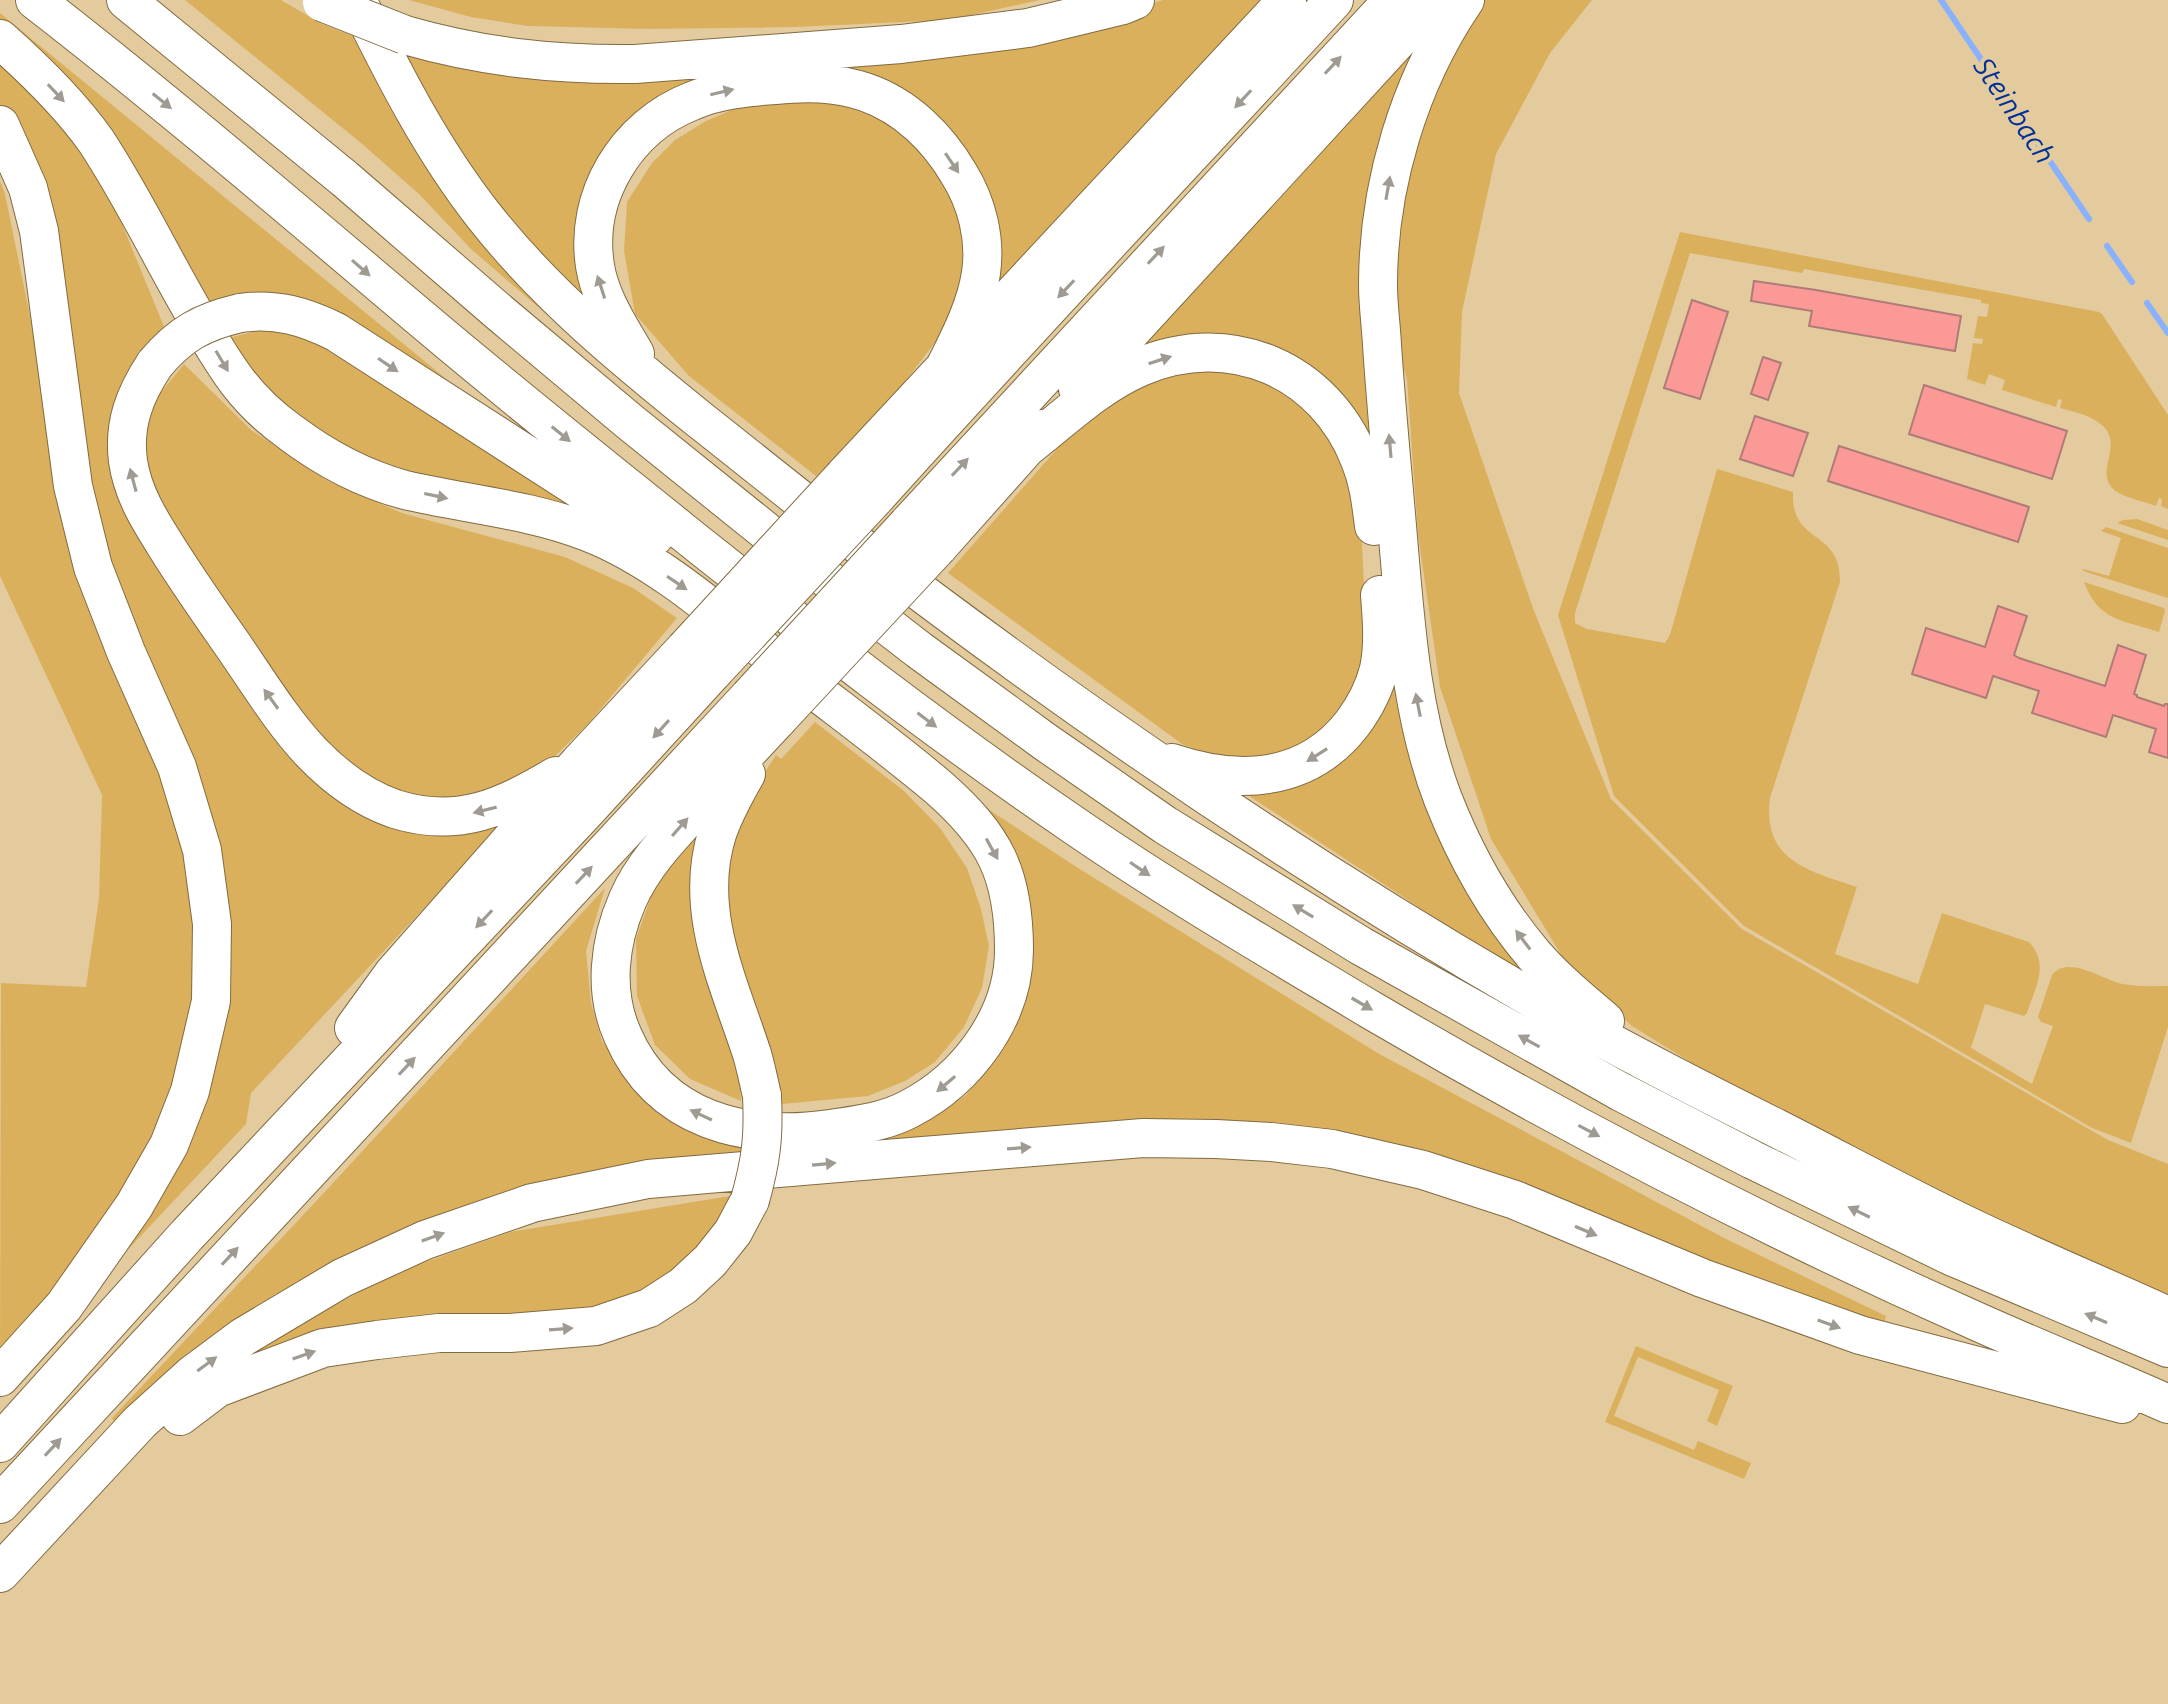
<svg xmlns="http://www.w3.org/2000/svg" width="2168" height="1704" font-family="Ubuntu,sans-serif">
	<rect width="100%" height="100%" fill="#e3cb9e"/>
	<path fill="#dbb05d" d="M185,0h96l41,24 39,15 248,329 -138,-119 -52,-55 -58,-51z
		M409,0h631l-91,20 -154,7 -147,2 -121,-3 -56,-9z
		M1163,0h103l-274,296 4,-69 -103,-139 -252,26 -57,170 -1,19 -112,-126 -75,-126 55,16 69,8 582,-54z
		M1482,0h110l-42,53 -54,101 -34,158 -3,81 75,218 77,188 131,130 366,211 60,24v143l-214,-101 -63,-40 -183,-93 -76,-47 -61,-55 -80,-132 -51,-152 -22,-153 -11,-155 -11,-34 2,-115 20,-93 22,-56z
		M0,13l511,419 -100,-61 -207,-64 -144,-229 -60,-59z
		M1428,36l-45,129 28,553 134,272 -314,-206 61,-6 95,-120 -8,-163 -81,-126 -178,-3 72,-74z
		M0,54l78,81 35,67 52,127 -50,106 177,312 173,85 35,-5 -249,266 -5,31 -142,151 122,-311 -113,-385 -37,-148 -35,-246 -41,-81z
		M791,102l48,2 48,18 43,31 31,60 2,58 -14,53 -74,97 -59,55 -127,-100 -54,-62 -11,-63 3,-49 25,-39 23,-23 31,-19 30,-13z
		M0,181l5,13 25,122 25,145 122,342 23,161 -15,98 -27,74 -47,85 -111,142 1,-380 85,4 13,-89 3,-103 -102,-219z
		M1680,232l419,80 3,2 66,101v94l-7,-3 1,-7 -3,-1 -3,8c-13,-5 -31,-8 -42,-16 -23,-20 19,-52 -23,-72 -9,-5 -21,-7 -31,-10l2,-8 -4,-1 -2,8 -54,-17 3,-10 -16,-6 -4,11 -18,-6 6,-36 9,1 1,-5 -9,-1 4,-22 9,1 2,-13 -8,-1v-3l-177,-31 -2,4 -112,-20 -115,360v10l12,6 78,14 5,-8 47,-166 76,23c-2,54 48,36 47,90l-70,216c-8,63 39,73 87,89l-22,67 83,30 24,-71 87,29c21,23 6,46 -2,71l-3,3 -39,-12 -14,44 61,36 21,-58 -12,-4 -3,-5 14,-42c16,-21 51,5 71,9 14,3 31,2 45,2v41l-37,116 -39,-15 -348,-202 -130,-130 -56,-181z
		M273,327l31,6 303,183 -205,-41 -68,-31 -62,-51 -48,-54z
		M184,364l67,66 77,51 74,32 163,44 68,31 44,30 -89,106 -34,33 -39,25 -30,13 -47,8 -76,-22 -44,-43 -136,-193 -35,-63 -3,-49 8,-30z
		M1177,366l90,12 59,48 31,61 5,57 5,109 -10,37 -46,54 -35,15 -54,1 -40,-16 -234,-171 144,-164z
		M2137,519l31,11v10l-51,-17 6,-3z
		M2106,527l62,21v50l-85,-27v-2l26,7 12,-38 -20,-7z
		M2084,582l80,26 1,3 -6,21c-36,-12 -61,-11 -75,-50z
		M815,722l89,69 36,37 27,40 14,41 8,37 -7,42 -18,39 -29,35 -30,19 -37,15 -86,8 -11,-54 -29,-75 -15,-61 3,-60 18,-56 28,-43 5,4z
		M963,793l115,75 303,187 343,183 162,78 -2,8 -150,-52 -152,-63 -162,-60 -135,-24 -410,19 46,-19 45,-30 40,-54 18,-55z
		M713,810l26,254 2,37 -51,-22 -35,-34 -18,-49 -1,-57 22,-62z
		M605,888l-19,63 5,52 11,38 28,42 117,64 -2,15 -172,21 -288,110 -96,59 -75,69 -2,-3 209,-222z
		M736,1195l-38,64 -73,50 -410,71 66,-45 111,-61 118,-42z
		M1636,1346l97,40 -16,40 -10,-5 12,-31 -81,-33 -24,59 80,34 4,-9 53,22 -7,16 -139,-57z"/>
	<g fill="none" stroke-linecap="round" stroke-linejoin="round">
		<path stroke="#89b1fe" stroke-width="6" d="M1941,0l148,219
			M2107,246l25,36
			M2147,303l21,30"/>
	</g>
	<path fill="#fa9995" stroke="#af7b79" stroke-width="2" d="M1754,281l62,9 145,26 -6,35 -146,-25 3,-15 -61,-10z
		M1692,300l36,12 -28,87 -36,-11z
		M1763,357l18,6 -13,37 -17,-6z
		M1924,385l143,46 -15,48 -143,-45z
		M1755,416l53,17 -15,43 -53,-17z
		M1839,446l190,61 -11,35 -190,-61z
		M1998,606l29,10 -13,39 5,3 86,28 13,-41 28,10 -12,39 3,1v2l27,9 1,-2h3v54l-19,-6 7,-23 -43,-14 -7,22 -74,-24 7,-22 -46,-15 -7,22 -74,-24 14,-46 59,19z"/>
	<g fill="none" stroke-linecap="round" stroke-linejoin="round">
		<g stroke="#816b41" stroke-width="40">
			<path id="highway" d="M35,0c133,103 260,212 388,320 85,72 173,142 260,212 128,102 257,202 392,294 96,66 196,124 296,184 192,113 392,216 596,307 66,30 134,57 201,87
				M126,0l219,179 155,134 130,109 138,111 151,117 125,91 121,84 196,121 260,146 132,68 198,96 217,92
				M357,0c37,75 75,150 127,216 62,79 139,142 216,204 51,40 101,81 152,120 233,179 476,344 732,488 63,35 128,68 192,100 65,33 129,68 194,99 65,31 132,59 198,89
				M1465,0c-56,82 -87,186 -87,285 0,20 3,40 4,60 4,61 10,121 15,181 8,91 13,187 46,273 22,56 52,110 91,156 21,24 46,45 71,66
				M405,35c77,22 149,30 230,29l266,-20 127,-16 95,-23 12,-5
				M0,39c35,31 69,64 96,102 39,59 69,124 105,184 26,44 45,76 89,107 33,25 74,47 115,58 60,14 124,19 183,42 70,27 134,85 193,132 52,41 106,80 157,123 57,50 76,87 76,163 0,67 -47,129 -105,159 -24,13 -52,16 -79,20 -84,12 -170,-8 -207,-93 -20,-44 -14,-94 5,-137 14,-32 39,-59 62,-84 29,-33 58,-64 88,-96
				M0,125l28,63 11,43 34,255 20,81 33,85 51,115 25,83 10,74 -1,77 -21,90 -21,54 -35,61 -70,100 -64,71
				M240,313c36,-5 64,3 96,19l318,205
				M635,354c-16,-28 -35,-56 -40,-88 -11,-70 31,-139 97,-165 26,-11 55,-14 83,-16 31,-3 60,-3 90,7 41,14 73,46 94,82 18,29 27,65 22,99 -5,34 -22,66 -37,96
				M155,364c-20,30 -32,60 -27,97 5,35 24,63 43,93 19,30 40,60 61,90 25,36 49,76 79,108 23,24 52,46 84,57 64,20 108,-2 161,-33
				M1078,389l357,-389
				M1026,448c36,-28 72,-63 114,-81 90,-39 185,3 220,93 9,22 11,43 14,66
				M844,476l443,-476
				M874,499c151,-168 307,-333 460,-499
				M908,524l485,-524
				M938,547l105,-118
				M1172,763c65,22 134,20 180,-39 12,-16 22,-34 27,-55 5,-24 3,-49 1,-74
				M746,774c-11,19 -22,39 -29,60 -24,77 12,149 35,220 4,14 7,28 10,42
				M354,1028l39,-54 186,-211 106,-114
				M180,1416l37,-28 106,-40 54,-8 62,-7h71l86,-7 53,-18 34,-22 27,-25 23,-29 17,-32
				M0,1443l187,-208 398,-423 129,-141
				M0,1504l749,-807
				M0,1573l140,-151 52,-47 51,-38 99,-59 83,-38 107,-37 116,-24 238,-20 257,-21 73,1 55,3 61,7 91,21 92,30 187,78 158,57 262,69"/>
		</g>
		<use href="#highway" stroke="#fff" stroke-width="38"/>
		<g stroke="#816b41" stroke-width="40" stroke-linecap="butt">
			<path id="highway-bridge" d="M322,2l83,33
				M155,364c25,-30 47,-42 85,-51
				M685,649l159,-173
				M714,671l160,-172
				M749,697l159,-173
				M778,719l160,-172
				M750,1200c11,-39 14,-63 12,-104"/>
		</g>
		<use href="#highway-bridge" stroke="#fff" stroke-width="38"/>
	</g>
	<defs><path id="oneway-solid" d="M-6-.8H1V-3.2L6.5 0L1 3.2V.8H-6Z" transform="scale(2)"/></defs>
	<g fill="#9f9b93">
		<use href="#oneway-solid" transform="translate(1333 65) rotate(-47)"/>
		<use href="#oneway-solid" transform="translate(722 92) rotate(-13)"/>
		<use href="#oneway-solid" transform="translate(56 93) rotate(47)"/>
		<use href="#oneway-solid" transform="translate(1243 99) rotate(133)"/>
		<use href="#oneway-solid" transform="translate(162 101) rotate(39)"/>
		<use href="#oneway-solid" transform="translate(952 163) rotate(56)"/>
		<use href="#oneway-solid" transform="translate(1388 188) rotate(-80)"/>
		<use href="#oneway-solid" transform="translate(1156 255) rotate(-47)"/>
		<use href="#oneway-solid" transform="translate(361 268) rotate(41)"/>
		<use href="#oneway-solid" transform="translate(601 287) rotate(-108)"/>
		<use href="#oneway-solid" transform="translate(1066 289) rotate(133)"/>
		<use href="#oneway-solid" transform="translate(1160 360) rotate(-18)"/>
		<use href="#oneway-solid" transform="translate(222 361) rotate(59)"/>
		<use href="#oneway-solid" transform="translate(388 365) rotate(34)"/>
		<use href="#oneway-solid" transform="translate(561 434) rotate(39)"/>
		<use href="#oneway-solid" transform="translate(1390 446) rotate(-95)"/>
		<use href="#oneway-solid" transform="translate(960 467) rotate(-47)"/>
		<use href="#oneway-solid" transform="translate(133 480) rotate(-105)"/>
		<use href="#oneway-solid" transform="translate(436 496) rotate(12)"/>
		<use href="#oneway-solid" transform="translate(677 583) rotate(34)"/>
		<use href="#oneway-solid" transform="translate(271 699) rotate(-126)"/>
		<use href="#oneway-solid" transform="translate(1418 705) rotate(-101)"/>
		<use href="#oneway-solid" transform="translate(927 720) rotate(37)"/>
		<use href="#oneway-solid" transform="translate(661 729) rotate(132)"/>
		<use href="#oneway-solid" transform="translate(1317 755) rotate(148)"/>
		<use href="#oneway-solid" transform="translate(485 810) rotate(166)"/>
		<use href="#oneway-solid" transform="translate(680 827) rotate(-49)"/>
		<use href="#oneway-solid" transform="translate(992 849) rotate(61)"/>
		<use href="#oneway-solid" transform="translate(1140 869) rotate(34)"/>
		<use href="#oneway-solid" transform="translate(584 875) rotate(-47)"/>
		<use href="#oneway-solid" transform="translate(1303 911) rotate(-149)"/>
		<use href="#oneway-solid" transform="translate(484 919) rotate(133)"/>
		<use href="#oneway-solid" transform="translate(1523 940) rotate(-127)"/>
		<use href="#oneway-solid" transform="translate(1362 1004) rotate(30)"/>
		<use href="#oneway-solid" transform="translate(1529 1041) rotate(-151)"/>
		<use href="#oneway-solid" transform="translate(407 1066) rotate(-47)"/>
		<use href="#oneway-solid" transform="translate(946 1084) rotate(140)"/>
		<use href="#oneway-solid" transform="translate(701 1115) rotate(-155)"/>
		<use href="#oneway-solid" transform="translate(1589 1131) rotate(28)"/>
		<use href="#oneway-solid" transform="translate(1019 1148) rotate(-4)"/>
		<use href="#oneway-solid" transform="translate(824 1164) rotate(-5)"/>
		<use href="#oneway-solid" transform="translate(1859 1212) rotate(-154)"/>
		<use href="#oneway-solid" transform="translate(1586 1231) rotate(23)"/>
		<use href="#oneway-solid" transform="translate(433 1237) rotate(-20)"/>
		<use href="#oneway-solid" transform="translate(230 1256) rotate(-47)"/>
		<use href="#oneway-solid" transform="translate(2096 1318) rotate(-157)"/>
		<use href="#oneway-solid" transform="translate(1829 1324) rotate(20)"/>
		<use href="#oneway-solid" transform="translate(561 1329) rotate(-4)"/>
		<use href="#oneway-solid" transform="translate(304 1355) rotate(-19)"/>
		<use href="#oneway-solid" transform="translate(207 1364) rotate(-36)"/>
		<use href="#oneway-solid" transform="translate(53 1447) rotate(-47)"/>
	</g>
	<g text-anchor="middle" dominant-baseline="central" stroke-width="8" stroke-linejoin="round" paint-order="stroke">
		<g font-size="28" font-style="italic" fill="#00309a" stroke="#e3cb9e">
			<text transform="translate(2015 110) rotate(56)">Steinbach</text>
		</g>
	</g>
</svg>
